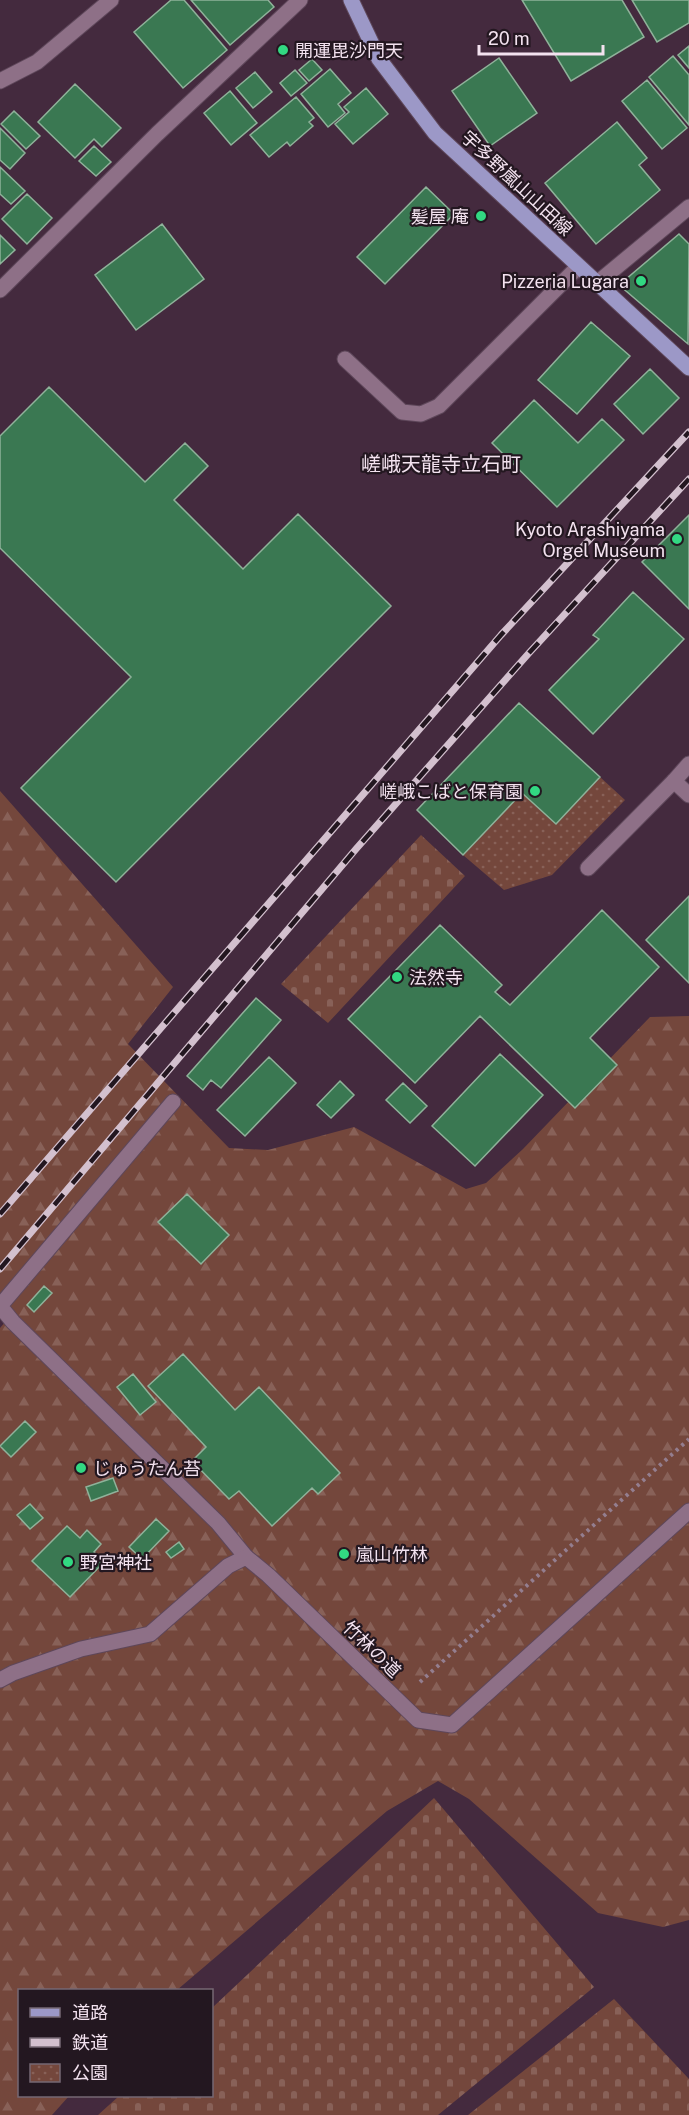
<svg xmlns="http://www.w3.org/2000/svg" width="689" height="2115" font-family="'Public Sans','Noto Sans JP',sans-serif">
	<defs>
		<pattern id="forest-firs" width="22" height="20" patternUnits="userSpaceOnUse" patternTransform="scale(1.5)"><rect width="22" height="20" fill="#74473c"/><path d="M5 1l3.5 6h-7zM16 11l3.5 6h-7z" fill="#886158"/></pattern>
		<pattern id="cemetery-stones" width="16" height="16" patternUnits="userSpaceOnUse" patternTransform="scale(1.5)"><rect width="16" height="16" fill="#74473c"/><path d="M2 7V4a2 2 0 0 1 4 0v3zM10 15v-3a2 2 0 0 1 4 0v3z" fill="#886158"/></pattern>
		<pattern id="park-dots" width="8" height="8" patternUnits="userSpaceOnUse" patternTransform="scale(1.5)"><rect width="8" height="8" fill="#74473c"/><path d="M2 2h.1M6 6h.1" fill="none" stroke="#886158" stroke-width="1.8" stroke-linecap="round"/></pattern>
	</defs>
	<rect width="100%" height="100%" fill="#442a3e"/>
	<path fill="url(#forest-firs)" d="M0,791l173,196 -45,57 101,104 39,2 86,-23 112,62 20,-6 37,-34 127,-132 39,-1v904l-26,7 -65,-14 -129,-114 -31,-18 -51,30 -210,179h-157v106h49l-17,19h-52v-787l13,-15 -13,-14z"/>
	<path fill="url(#cemetery-stones)" d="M421,835l44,41 -137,147 -47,-39z
		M434,1798l160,189 -156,128h-340l21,-19h93v-88z
		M614,1999l75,80v36h-221z"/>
	<path fill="url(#park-dots)" d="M600,777l25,23 -73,75 -48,15 -41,-35 59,-62 34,31z"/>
	<path fill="#3a7852" stroke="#8fb29a" stroke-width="1.5" d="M171,0h13l43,50 -44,38 -49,-56z
		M191,0h77l6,7 -44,38z
		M522,0h100l22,37 -73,44z
		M632,0h57v23l-32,19z
		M689,46v22l-11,-13z
		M673,56l16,19v50l-40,-48z
		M499,58l38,55 -47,33 -38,-55z
		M312,59l10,11 -13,11 -10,-11z
		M330,69l21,24 -13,11 7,9 -17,14 -27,-33z
		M295,70l12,13 -16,13 -11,-13z
		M255,72l17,20 -19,16 -17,-20z
		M647,80l40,48 -25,21 -40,-48z
		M75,84l46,44 -19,19 -8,-8 -19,19 -37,-36z
		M366,88l22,26 -35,30 -18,-20 14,-12 -5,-5z
		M230,91l27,32 -26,22 -27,-32z
		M296,97l18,21 -5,4 4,4 -23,20 -3,-4 -18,15 -19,-22z
		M14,111l26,25 -14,13 -25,-25z
		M617,122l30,36 -8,7 21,25 -64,54 -51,-61z
		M0,128l25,25 -15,16 -10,-9z
		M94,146l17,16 -15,14 -17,-15z
		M0,167l25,24 -14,13 -11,-10z
		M426,187l28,27 -69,70 -28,-27z
		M27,194l25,24 -25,26 -25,-25z
		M162,224l42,55 -68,51 -41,-55z
		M679,234l10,10 -1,100 -69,-59z
		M0,235l15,15 -15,14z
		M591,322l39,34 -53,58 -39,-34z
		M650,369l29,29 -36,36 -29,-30z
		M49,387l96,95 40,-39 23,23 -34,34 69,69 55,-55 93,92 -275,276 -95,-94 110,-111 -131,-129v-112z
		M534,400l44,43 24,-24 22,21 -67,67 -65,-64z
		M689,515v94l-47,-47z
		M633,592l51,47 -91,95 -44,-44 50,-51 -6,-4z
		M519,703l81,74 -44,47 -34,-31 -59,62 -46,-45z
		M689,896v87l-43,-43z
		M602,910l57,57 -69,71 27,27 -42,43 -95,-92 -65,67 -67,-64 92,-94 62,60 -7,7 15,13z
		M256,998l25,22 -60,68 -10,-8 -8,10 -16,-14z
		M500,1054l43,41 -68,71 -43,-40z
		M269,1057l27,26 -51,53 -28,-26z
		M340,1081l14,14 -23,23 -14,-13z
		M403,1083l24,23 -17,17 -24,-23z
		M187,1194l42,41 -28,29 -43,-42z
		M44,1286l8,7 -18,19 -7,-7z
		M183,1354l52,56 24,-23 81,86 -22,21 -6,-6 -40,38 -33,-35 -10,8 -37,-38 14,-14 -58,-61z
		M133,1374l23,28 -16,13 -23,-28z
		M25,1421l11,11 -25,25 -11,-11z
		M113,1478l5,13 -27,10 -5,-14z
		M30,1504l13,14 -13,11 -13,-14z
		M156,1519l13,12 -27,28 -13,-12z
		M67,1526l13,12 7,-8 14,14 -7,8 10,10 -34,35 -38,-36z
		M179,1542l5,7 -13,9 -5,-6z"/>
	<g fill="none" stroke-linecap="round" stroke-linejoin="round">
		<g stroke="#5e475a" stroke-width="17">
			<path id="lane" d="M596,284l93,-77
				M0,290l157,-156 143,-134
				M345,359l57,53 19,2 18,-8 139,-139
				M588,868l86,-87
				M0,1306l13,16 205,201 28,34
				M0,1306l173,-204"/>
		</g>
		<g stroke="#5e475a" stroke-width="17">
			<path id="street" d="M0,81l37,-19 74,-62
				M689,764l-15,17 15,14
				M0,1680l13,-7 68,-24 69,-15 78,-68 18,-9 22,18 150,145 34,5 237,-214"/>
		</g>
		<g stroke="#5e475a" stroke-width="17">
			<path id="primary" d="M351,0l28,59 56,74 254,235"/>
		</g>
		<path stroke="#947e8f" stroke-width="4" stroke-dasharray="3 4.5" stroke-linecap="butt" d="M420,1682l269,-243"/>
		<use href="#lane" stroke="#8e7087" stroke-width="15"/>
		<use href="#street" stroke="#8e7087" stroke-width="15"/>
		<use href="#primary" stroke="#9c98c7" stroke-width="15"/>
		<g stroke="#d3c0ce" stroke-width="7">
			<path id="rail" d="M0,1214l501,-579 188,-203
				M0,1269l356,-420 173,-196 160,-174"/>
		</g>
		<use href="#rail" stroke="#231720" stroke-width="4.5" stroke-dasharray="14" stroke-linecap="butt"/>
	</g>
	<g fill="#32d882" stroke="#231720" stroke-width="2">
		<circle cx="283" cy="50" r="6"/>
		<circle cx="481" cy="216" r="6"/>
		<circle cx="641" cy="281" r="6"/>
		<circle cx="677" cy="539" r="6"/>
		<circle cx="535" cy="791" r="6"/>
		<circle cx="397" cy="977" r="6"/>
		<circle cx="81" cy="1468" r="6"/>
		<circle cx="344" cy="1554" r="6"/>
		<circle cx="68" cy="1562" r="6"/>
	</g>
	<g text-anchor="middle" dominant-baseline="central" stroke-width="4.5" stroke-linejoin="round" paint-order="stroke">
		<g font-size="18" fill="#f3e2ef" stroke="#231720" text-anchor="start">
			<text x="295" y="50">開運毘沙門天</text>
			<text x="469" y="216" text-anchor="end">髪屋 庵</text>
			<text x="629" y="281" text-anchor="end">Pizzeria Lugara</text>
			<text x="665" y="529" text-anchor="end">Kyoto Arashiyama<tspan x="665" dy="21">Orgel Museum</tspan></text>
			<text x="523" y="791" text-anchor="end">嵯峨こばと保育園</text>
			<text x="409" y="977">法然寺</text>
			<text x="93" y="1468">じゅうたん苔</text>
			<text x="356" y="1554">嵐山竹林</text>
			<text x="80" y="1562">野宮神社</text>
		</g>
		<g font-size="18" fill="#f3e2ef" stroke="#231720">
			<text transform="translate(517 183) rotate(43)">宇多野嵐山山田線</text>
			<text transform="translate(372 1649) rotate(44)">竹林の道</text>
		</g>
		<g font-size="20" fill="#f3e2ef" stroke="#231720">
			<text x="441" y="464">嵯峨天龍寺立石町</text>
		</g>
	</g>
	<rect x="18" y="1989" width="195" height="108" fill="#231720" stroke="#766873" stroke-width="1.5"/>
	<rect x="30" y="2008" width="30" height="9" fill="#9c98c7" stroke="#766873" stroke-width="1.5"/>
	<text x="72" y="2019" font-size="18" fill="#f3e2ef">道路</text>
	<rect x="30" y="2038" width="30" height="9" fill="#d3c0ce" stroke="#766873" stroke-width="1.5"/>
	<text x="72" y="2049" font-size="18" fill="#f3e2ef">鉄道</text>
	<rect x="30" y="2064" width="30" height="18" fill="url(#park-dots)" stroke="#766873" stroke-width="1.5"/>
	<text x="72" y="2079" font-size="18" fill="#f3e2ef">公園</text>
	<path d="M479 45v9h124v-9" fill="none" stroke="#f3e2ef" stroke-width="3"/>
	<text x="488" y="45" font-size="18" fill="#f3e2ef" stroke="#231720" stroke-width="4.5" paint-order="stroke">20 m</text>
</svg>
